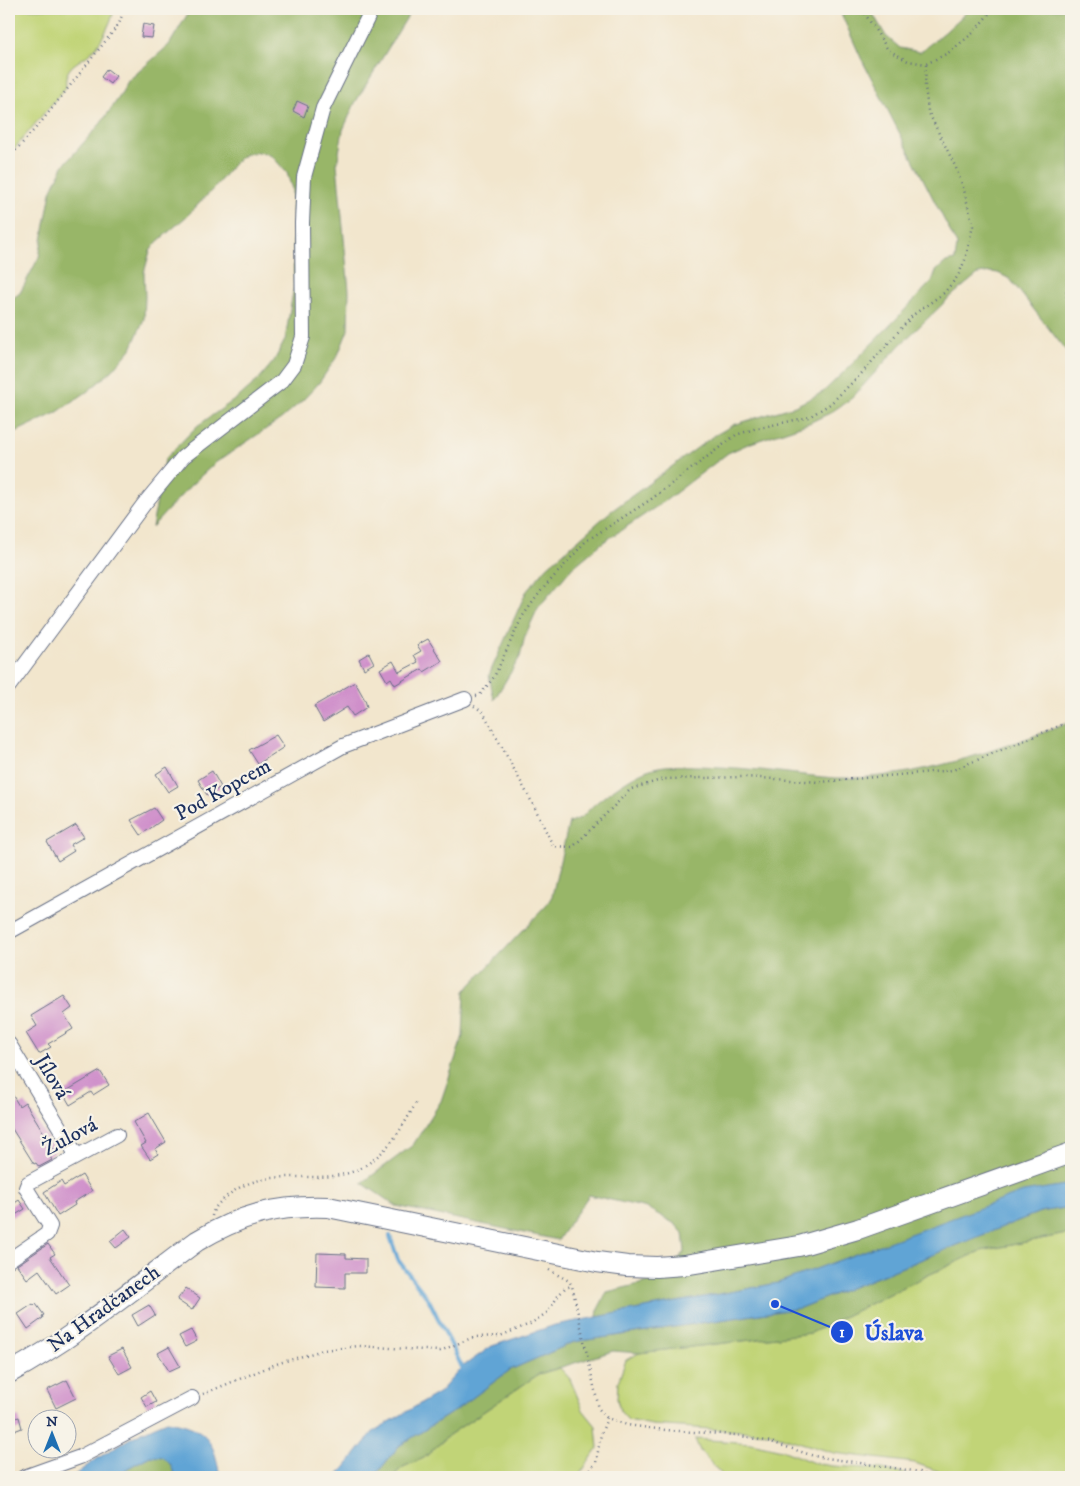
<svg xmlns="http://www.w3.org/2000/svg" width="1080" height="1486" font-family="'IM FELL DW Pica',serif">
	<rect width="100%" height="100%" fill="#f7f3e8"/>
	<filter id="ink" filterUnits="userSpaceOnUse"><feTurbulence type="fractalNoise" baseFrequency=".02" numOctaves="2"/><feDisplacementMap in="SourceGraphic" scale="10" xChannelSelector="R" yChannelSelector="G"/><feConvolveMatrix kernelMatrix="1 2 1 2 8 2 1 2 1" color-interpolation-filters="sRGB"/></filter>
	<filter id="wash" filterUnits="userSpaceOnUse"><feTurbulence type="fractalNoise" baseFrequency=".0096" numOctaves="4" result="noise"/><feDisplacementMap in="SourceGraphic" scale="20" xChannelSelector="R" yChannelSelector="G"/><feGaussianBlur stdDeviation="1.12" result="paint"/><feColorMatrix in="noise" values="0 0 0 0 0 0 0 0 0 0 0 0 0 0 0 0 0 1.4 0 .05"/><feComposite in="paint" operator="in"/></filter>
	<g filter="url(#wash)">
		<rect width="100%" height="100%" fill="#f2e6cd"/>
		<path fill="#c1d477" stroke="#6e826a" d="M9,9h104l1,2c-4,13 -10,25 -17,35 -12,17 -34,15 -31,41l-57,68z
			M1071,1233v244h-121l-4,-3 -31,-11 -81,-10 -65,-20 -117,-8 -24,-5 -8,-9 -3,-12 1,-17 8,-22 13,-7 172,-20 115,-57 55,-25z
			M560,1368l10,11 13,31 13,16 2,22 -20,29h-186l11,-10 21,-9 25,-23 90,-61z
			M695,1439l56,4 31,7 32,13 18,3 50,3 36,8h-194l-24,-26z"/>
		<path fill="#98b668" stroke="#5a7263" d="M187,9h225l-57,94 -12,27 -6,34 12,127 -1,39 -10,25 -19,28 -16,17 -22,19 -66,44 -25,23 -38,41 13,-68 32,-33 43,-30 18,-16 16,-19 11,-21 9,-54 -2,-97 -5,-16 -15,-17 -7,-3 -8,-1 -11,2 -10,7 -22,27 -27,28 -30,26 -7,9 -6,22 1,24 -1,22 -13,30 -19,22 -24,20 -32,22 -47,22v-134l11,-8 19,-36 12,-65 12,-26 38,-43 19,-27 8,-15 41,-36 18,-30z
			M839,9h31l16,27 14,12 20,4 25,-20 25,-23h101v348l-61,-78 -12,-6 -7,-1 -13,2 -29,24 -50,48 -47,52 -22,15 -21,10 -61,21 -20,9 -63,48 -63,42 -31,26 -33,39 -13,28 -5,21 -26,43 -5,-25 37,-83 21,-25 63,-55 102,-75 21,-12 62,-19 28,-14 24,-23 52,-53 33,-35 4,-10 10,-9 9,-2 2,-15 -96,-187z
			M1071,722v462l-48,9 -245,90 -181,34 1,-8 9,-17 53,-13 25,-27 -2,-19 -8,-9 -28,-16 -58,-13 -31,45 -162,-34 -34,-23 51,-38 28,-44 22,-65 2,-45 81,-85 6,-10 17,-74c18,-5 14,-8 27,-19 15,-12 40,-31 58,-35 15,-4 30,-2 45,-2 27,1 54,3 80,6 19,2 38,5 57,6 80,2 161,-28 235,-56z
			M1071,1207v26l-90,18 -55,25 -115,57 -172,20 -26,-2 -74,23 -90,61 -25,23 -21,9 -11,10h-18l25,-31 57,-36 54,-40 64,-28 226,-34 240,-96z
			M150,1456h13l7,8 6,13 -17,-1 -43,1 12,-9z"/>
		<path fill="#60a4d5" stroke="#3e6a9a" d="M1071,1184v23l-31,5 -240,96 -226,34 -64,28 -54,40 -57,36 -25,31h-37l37,-46 66,-39 22,-25 30,-21 63,-21 223,-42 245,-91z
			M167,1421c39,6 47,18 53,56h-44l-6,-13 -7,-7 -13,-1 -22,12 -12,9h-44c29,-22 61,-43 95,-56z"/>
		<g fill="none" stroke-linecap="round" stroke-linejoin="round">
			<path stroke="#60a4d5" stroke-width="4" d="M390,1236l8,24 31,40 33,67 -1,4"/>
		</g>
		<g id="blocks">
			<path fill="#cf8fca" d="M143,24l11,2 -2,12 -11,-1z
				M107,69l9,7 -6,8 -9,-7z
				M297,101l11,5 -4,11 -11,-6z
				M428,639l14,22 -18,11 -2,-3 -27,16 -4,-7 -4,3 -7,-12 13,-8 6,11 19,-10 -4,-7 7,-4 -4,-6z
				M369,653l5,10 -10,6 -5,-10z
				M355,682l10,18 2,7 -14,9 -6,-9 -24,15 -9,-16z
				M276,735l8,12 -26,17 -9,-14z
				M167,767l11,19 -10,6 -12,-18z
				M212,771l9,16 -14,8 -9,-15z
				M154,808l8,12 -21,15 -10,-15z
				M76,825l8,12 -14,8 4,6 -16,10 -11,-19z
				M64,996l8,12 -8,6 9,15 -25,15 3,3 -12,7 -13,-21 11,-7 -6,-10z
				M100,1071l9,14 -16,10 -2,-3 -21,13 -7,-12z
				M9,1089l10,17 6,-4 30,49 -6,4 3,5 -13,7 -3,-4 -2,1 -25,-40z
				M149,1113l17,29 -11,7 3,5 -8,5 -9,-13 5,-3 -12,-21z
				M82,1175l10,16 -18,11 1,3 -17,11 -14,-24 17,-11 3,5z
				M19,1200l6,9 -13,8 -3,-5v-5z
				M125,1229l6,8 -15,11 -6,-7z
				M48,1244l7,10 -5,3 19,28 -13,9 -17,-24 -12,9 -10,-14z
				M317,1253l29,1v4l20,1v14h-21v15l-29,-1z
				M186,1288l14,10 -8,12 -15,-10z
				M33,1304l1,2 2,-2 8,11 -2,1 1,2 -15,11 -10,-15z
				M149,1305l6,10 -17,11 -6,-11z
				M191,1330l6,11 -12,6 -6,-11z
				M169,1347l11,19 -11,5 -11,-18z
				M122,1349l10,18 -13,7 -11,-18z
				M67,1380l9,18 -20,10 -9,-18z
				M150,1391l6,11 -9,5 -6,-10z
				M19,1417l3,11 -13,5v-13z"/>
		</g>
	</g>
	<g filter="url(#ink)">
		<use href="#blocks" fill-opacity="0" stroke="#666f85" stroke-width="1"/>
		<g fill="none" stroke-linecap="round" stroke-linejoin="round">
			<g stroke="#666f85" stroke-width="16">
				<path id="street" d="M9,686l135,-182 39,-47 99,-76 12,-16 9,-28 -1,-114 2,-46 19,-69 49,-99
					M9,932l334,-186 122,-47
					M9,1044l68,112
					M9,1260l38,-26 3,-8 -24,-38 2,-5 89,-48
					M24,1477l56,-20 112,-59"/>
			</g>
			<g stroke="#666f85" stroke-width="22">
				<path id="secondary" d="M9,1373c67,-36 126,-86 188,-132 44,-26 80,-36 131,-34l269,55 30,4 30,1 27,-2 115,-19 59,-17 213,-76"/>
			</g>
			<path stroke="#666f85" stroke-width="2.5" stroke-dasharray="1 4" stroke-linecap="butt" d="M862,9l26,41 20,11 18,3 22,-11 25,-20 20,-24
				M9,158l33,-37 77,-97 5,-15
				M1071,282l-5,11 5,20
				M476,696l4,-1 14,-18 28,-60 19,-26 45,-50 64,-41 86,-65 18,-6 55,-12 21,-13 31,-30 52,-59 31,-22 14,-17 7,-16 8,-34 -9,-36 -8,-22 -28,-57 -3,-25 1,-22
				M474,706l9,6 52,96 18,38 20,1 58,-58 33,-10 81,-2 75,5 133,-12 118,-49
				M212,1216c1,-8 7,-13 13,-18 43,-39 100,-6 141,-33 25,-17 36,-37 50,-62
				M549,1270l20,11 3,5 27,123 8,9 20,7 38,5 71,5 35,7 43,14 106,16 10,5
				M203,1394l73,-30 47,-14 36,-4 81,5 34,-14 26,-1 30,-12 18,-12 10,-16 7,-8 7,-2
				M583,1477l13,-14 5,-29 6,-16"/>
			<use href="#street" stroke="#fff" stroke-width="14"/>
			<use href="#secondary" stroke="#fff" stroke-width="20"/>
		</g>
	</g>
	<g text-anchor="middle" dominant-baseline="central" stroke-width="4.5" stroke-linejoin="round" paint-order="stroke">
		<g font-size="21" fill="#1b2f5e" stroke="#f7f3e8">
			<text transform="translate(223 790) rotate(-29)">Pod Kopcem</text>
			<text transform="translate(52 1077) rotate(59)">Jílová</text>
			<text transform="translate(70 1137) rotate(-28)">Žulová</text>
			<text transform="translate(104 1309) rotate(-36)">Na Hradčanech</text>
		</g>
	</g>
	<path fill="none" stroke="#1d4ed8" stroke-width="2" d="M775 1304L842 1332"/>
	<g fill="#1d4ed8" stroke="#f7f3e8" stroke-width="2">
		<circle cx="775" cy="1304" r="5"/>
		<circle cx="842" cy="1332" r="12"/>
	</g>
	<g font-size="15" text-anchor="middle" font-weight="bold" fill="#fff">
		<text x="842" y="1337">1</text>
	</g>
	<g font-size="22" text-anchor="middle" font-weight="bold" fill="#1d4ed8" stroke="#f7f3e8" stroke-width="4.5" stroke-linejoin="round" paint-order="stroke">
		<text x="894" y="1340">Úslava</text>
	</g>
	<rect width="1080" height="1486" fill="none" stroke="#f7f3e8" stroke-width="30"/>
	<g transform="translate(52 1434)"><circle r="24" fill="#f7f3e8" stroke="#9fa5b1"/>
	<path d="M0-4L9 19L0 12L-9 19Z" fill="#1f6fb2"/>
	<text y="-8" font-size="14" font-weight="bold" text-anchor="middle" fill="#1b2f5e">N</text>
	</g>
</svg>
